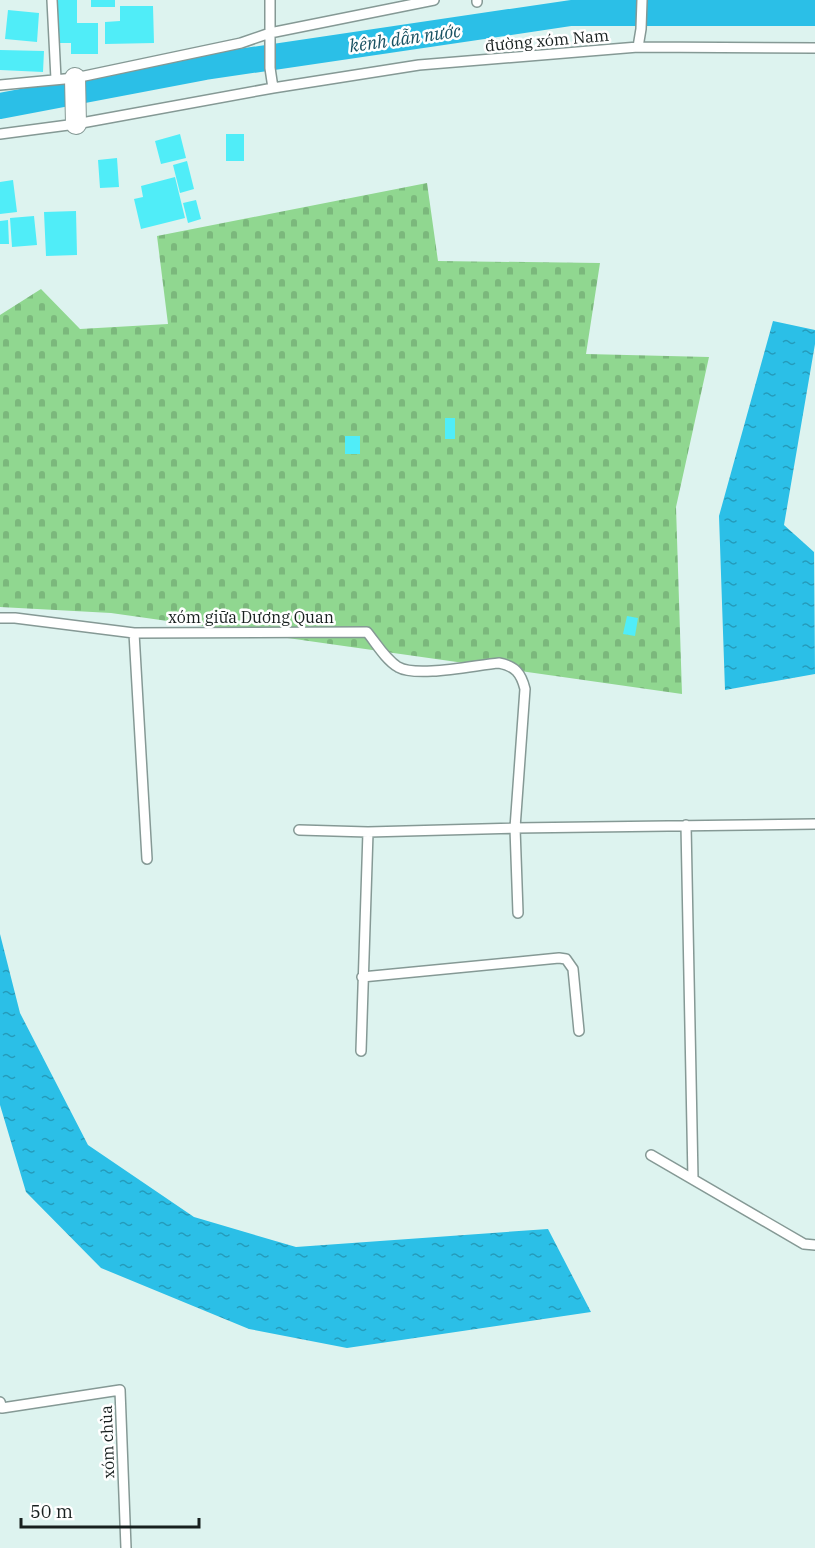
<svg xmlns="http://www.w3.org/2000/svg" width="815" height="1548" font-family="'IBM Plex Serif',serif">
	<defs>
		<pattern id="cemetery-stones" width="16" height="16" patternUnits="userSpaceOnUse" patternTransform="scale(1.5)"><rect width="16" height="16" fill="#90d790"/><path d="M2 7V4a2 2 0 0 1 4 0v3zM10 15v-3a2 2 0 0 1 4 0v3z" fill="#7bb87c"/></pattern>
		<pattern id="water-ripples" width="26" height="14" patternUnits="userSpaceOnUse" patternTransform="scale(1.5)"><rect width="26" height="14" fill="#2bbfe7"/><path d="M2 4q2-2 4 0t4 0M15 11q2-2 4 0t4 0" fill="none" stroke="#249bbb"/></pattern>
	</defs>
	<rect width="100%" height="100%" fill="#ddf3ef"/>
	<path fill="url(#cemetery-stones)" d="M427,183l11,78 162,2 -14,91 123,3 -33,150 6,187 -571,-81 -111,-6v-292l41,-26 39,40 88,-5 -11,-88z"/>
	<path fill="url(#water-ripples)" d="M773,321l42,9v14l-31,181 30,27 1,122 -90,16 -6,-174z
		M0,934l20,79 68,132 106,72 102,30 252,-18 43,83 -244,36 -98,-19 -148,-61 -75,-76 -26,-87z"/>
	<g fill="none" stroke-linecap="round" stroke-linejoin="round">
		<path stroke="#2bbfe7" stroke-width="26" d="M0,106l205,-39 366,-54h244"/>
	</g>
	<path fill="#50edf8" d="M58,0h19v23h21v31h-27v-11h-13z
		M91,0h24v7h-24z
		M120,6h33l1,37 -49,1v-22l15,-1z
		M8,10l31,3 -2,29 -32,-3z
		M0,50l44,1 -1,21 -43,-2z
		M180,134l6,24 -25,6 -6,-23z
		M226,134h18v27h-18z
		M117,158l2,29 -19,1 -2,-28z
		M187,161l7,28 -14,4 -7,-28z
		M175,177l10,41 -44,11 -7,-30 9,-2 -2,-11z
		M13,180l4,32 -17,2v-32z
		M196,200l5,19 -13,4 -5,-20z
		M76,211l1,44 -31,1 -2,-44z
		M34,216l3,29 -25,2 -2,-29z
		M8,220l1,24h-9v-23z
		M445,418h10v21h-10z
		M345,436h15v18h-15z
		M627,616l11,2 -3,18 -12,-2z"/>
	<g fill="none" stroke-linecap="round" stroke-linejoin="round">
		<g stroke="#859995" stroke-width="12">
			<path id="service" d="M52,0l4,79
				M270,0v68l3,20
				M477,2v-2
				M638,47l3,-18 1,-29
				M0,85l75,-7 166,-35 29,-10 164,-33
				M0,134l76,-10 197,-36 146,-23 219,-18 177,1
				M0,618h15l119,15 233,-1c9,11 18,27 31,35 19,11 77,-2 101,-4 16,3 22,10 26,26l-10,139 -147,4 -69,-2
				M134,633l13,226
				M686,825l7,354
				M518,913l-3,-85 300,-4
				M362,977l197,-19 7,1 7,10 6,62
				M361,1051l7,-219
				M651,1155l153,89 11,1
				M0,1402l2,6 118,-18 6,158"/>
		</g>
		<g stroke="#859995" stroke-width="22">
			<path id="minor" d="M75,78l1,46"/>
		</g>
		<use href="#service" stroke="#fff" stroke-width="9"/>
		<use href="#minor" stroke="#fff" stroke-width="20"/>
	</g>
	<g text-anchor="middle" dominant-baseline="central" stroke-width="5" stroke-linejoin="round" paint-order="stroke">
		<g font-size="16" fill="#18201f" stroke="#fff">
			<text transform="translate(547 40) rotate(-5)">đường xóm Nam</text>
			<text x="251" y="617">xóm giữa Dương Quan</text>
			<text transform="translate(107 1442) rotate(-92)">xóm chùa</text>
		</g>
		<g font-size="18" font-style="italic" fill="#185162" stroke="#fff">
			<text transform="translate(405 38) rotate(-8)">kênh dẫn nước</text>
		</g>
	</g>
	<path d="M21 1518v9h178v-9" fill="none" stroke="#18201f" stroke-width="3"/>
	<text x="30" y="1518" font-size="18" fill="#18201f" stroke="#ffffff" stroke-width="4.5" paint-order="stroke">50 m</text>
</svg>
